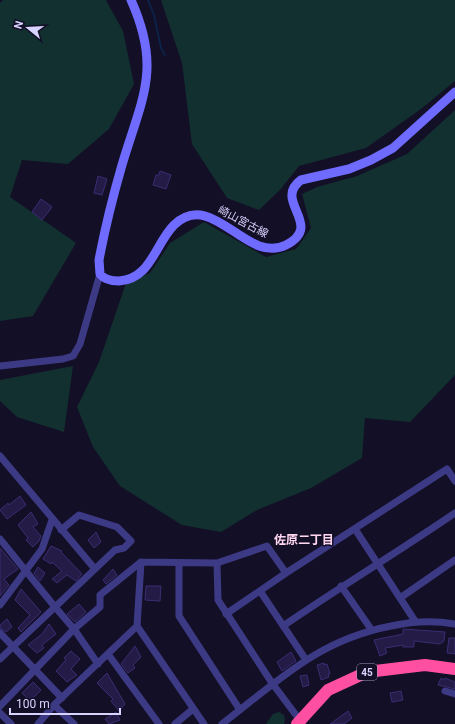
<svg xmlns="http://www.w3.org/2000/svg" width="455" height="724" font-family="Roboto,'Noto Sans JP',sans-serif">
	<rect width="100%" height="100%" fill="#130f26"/>
	<path fill="#12302f" d="M3,0h103l17,31 11,53 -25,45 -41,35 -46,-4 -12,37 66,46 -43,73 -33,5v-318z
		M161,0h294v81l-34,28 -55,39 -67,18 -19,24 -21,20 -32,-12 -35,-54 -10,-81z
		M455,110v265l-45,47 -45,-4 -3,40 -51,30 -54,22 -36,22 -39,-7 -62,-39 -27,-39 -16,-40 22,-45 27,-79 24,-10 20,-30 34,-21 62,35 30,-8 15,-21 -9,-34 15,-7 40,-11 50,-22z
		M73,366l-9,66 -47,-15 -17,-16v-21z
		M279,712l5,3 1,5 -1,4h-18l7,-10z"/>
	<g fill="none" stroke-linecap="round" stroke-linejoin="round">
		<path stroke="#0c2248" stroke-width="2" d="M148,0l6,15 7,33 4,7"/>
	</g>
	<path fill="#241b47" stroke="#3b2d73" d="M160,171l11,4 -5,14 -13,-4 3,-10h3z
		M98,176l9,3 -5,16 -8,-2z
		M41,199l11,8 -10,13 -10,-8z
		M20,496l6,9 -19,14 -7,-9 8,-7 1,2z
		M31,512l7,12 -5,3 8,9 -2,5 -6,6 -7,-7 2,-2 -10,-13z
		M96,532l5,10 -7,6 -6,-8z
		M51,546l11,5 -1,1 21,22 -6,7 -9,-6 -10,8 -5,-4 10,-8 -10,-9 -1,2 -8,-5z
		M0,548l18,21 -14,10 5,6 -9,11z
		M38,567l7,6 -5,8 -6,-8z
		M113,569l4,6 -11,9 -3,-4z
		M146,586h15l-1,15 -15,-1z
		M21,589l20,23 -20,20 -3,-4 12,-13 -15,-15z
		M79,604l7,8 -11,10 -8,-8z
		M7,619l5,8 -6,5 -6,-4v-3z
		M49,624l7,10 -14,11 2,3 -7,5 -9,-8 14,-11z
		M403,629l42,3 -1,9 -4,3 -26,-3v6h-11v-2l-18,3 2,5 -7,3 -6,-16 29,-6z
		M449,638h6v16l-8,-1z
		M135,646l6,11 -8,8 2,3 -7,5 -7,-9z
		M71,651l9,8 -9,10 6,6 -10,7 -11,-11 10,-11 -2,-2z
		M291,652l5,9 -14,10 -5,-9z
		M324,663v2l3,-1 3,10h-2l1,3 -8,3 -4,-15z
		M107,673l18,31 -6,7 -8,-10 2,-2 -16,-16z
		M307,675l2,10 -6,2 -3,-11z
		M441,678l3,2 1,-2 10,4v7l-17,-4z
		M33,682l8,8 -11,11 -8,-8z
		M401,691l2,9 -11,2 -2,-9z
		M348,711l4,7 -8,6h-14z
		M116,712l4,8 -11,4 -4,-5z"/>
	<g fill="none" stroke-linecap="round" stroke-linejoin="round">
		<path stroke="#3d3a85" stroke-width="7" d="M0,366l63,-7 10,-3 7,-12 20,-70
			M0,456l95,113
			M355,529l60,92
			M61,530l18,-15 38,12 14,14 -7,7 -9,2 -60,57 19,22 26,-22v-12l41,-33 76,1 50,-17 19,27
			M0,539l55,68 -55,52
			M141,562l-4,64 67,98
			M179,563v53l61,94
			M217,563l1,37 54,83 30,40
			M341,586l30,43
			M260,591l46,69
			M400,598l55,-38
			M0,605l42,-56 10,-29
			M226,614l60,-41 161,-104 8,12
			M283,626c57,-39 115,-74 172,-113
			M0,633l62,65
			M108,654l51,70
			M445,691l10,3
			M54,705l20,19
			M0,706l74,-77 24,35
			M0,713l11,11
			M38,724l16,-19 83,-79
			M175,724l18,-15
			M222,724c56,-43 96,-84 169,-98 22,-5 42,-6 64,-2"/>
		<path stroke="#6f6bff" stroke-width="9" d="M131,0c31,69 11,98 -9,165 -9,31 -17,63 -23,95l1,14c4,5 12,7 19,7 32,-2 36,-37 55,-56 39,-37 72,40 112,20 39,-20 -14,-44 15,-65l48,-11 22,-9 22,-12 62,-56"/>
		<path stroke="#ff4fa3" stroke-width="12" d="M297,724l31,-34 39,-18 58,-7 30,4"/>
	</g>
	<g text-anchor="middle" dominant-baseline="central" stroke-width="3" stroke-linejoin="round" paint-order="stroke">
		<rect fill="#130f26" stroke="#9e99be" stroke-width="1" x="357" y="664" width="20" height="16" rx="3"/>
		<g font-size="10" font-weight="bold" fill="#d9d4ff">
			<text x="367" y="672">45</text>
		</g>
		<g font-size="11" fill="#d9d4ff" stroke="#130f26">
			<text transform="translate(243 222) rotate(28)">崎山宮古線</text>
		</g>
		<g font-size="12" font-weight="bold" fill="#ffd6f0" stroke="#130f26">
			<text x="304" y="540">佐原二丁目</text>
		</g>
	</g>
	<g transform="translate(28 28) rotate(288)" stroke="#130f26" stroke-width="3" paint-order="stroke">
	<path d="M0-3L7 15L0 10L-7 15Z" fill="#d9d4ff"/>
	<text y="-6" font-size="11" font-weight="bold" text-anchor="middle" fill="#d9d4ff">N</text>
	</g>
	<path d="M10 708v6h110v-6" fill="none" stroke="#d9d4ff" stroke-width="2"/>
	<text x="16" y="708" font-size="12" fill="#d9d4ff" stroke="#130f26" stroke-width="3" paint-order="stroke">100 m</text>
</svg>
